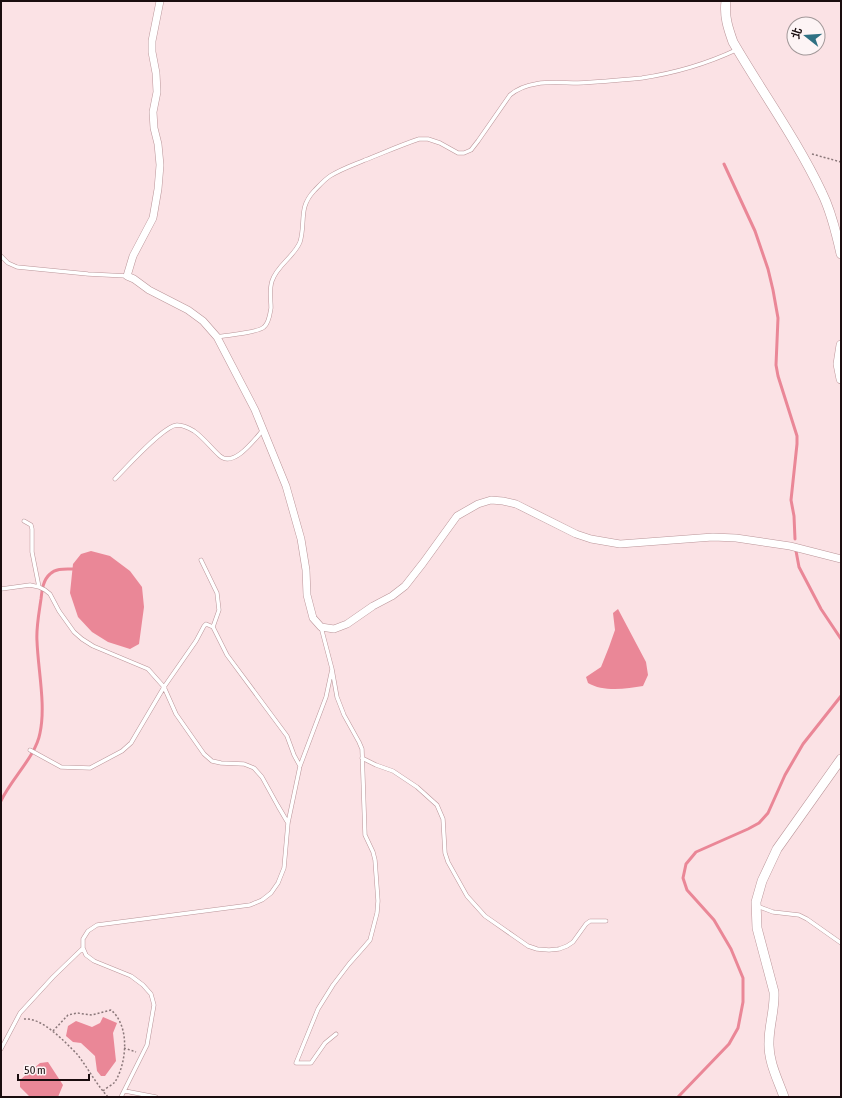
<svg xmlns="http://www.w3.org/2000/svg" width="842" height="1098" font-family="'Asap Condensed','Noto Sans TC',sans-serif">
	<rect width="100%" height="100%" fill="#fbe2e5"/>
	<path fill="#ea8797" d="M91,551l19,5 20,15 12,16 2,20 -5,37 -9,5 -22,-7 -16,-10 -14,-15 -8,-24 3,-29 8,-10z
		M618,609l28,53 2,13 -5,11c-17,3 -40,6 -55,-3l-2,-6 15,-10 8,-20 6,-17 -2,-17z
		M103,1017l14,6 -4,10 3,28 -11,15h-4l-4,-5 -2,-15 -14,-13 -8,-1 -7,-6 2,-10 8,-5 16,6 8,-4z
		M48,1062l15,23 -5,12h-28l-10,-10v-7l20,-17z"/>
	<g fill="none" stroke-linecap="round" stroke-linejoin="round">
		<path stroke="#ea8797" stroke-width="3" d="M724,164l31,67 13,38 5,21 5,28 -2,47 2,11 19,60v8l-6,56 3,16 1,23
			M796,551l3,16 22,42 20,30
			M1,801c10,-22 35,-45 39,-68 6,-28 -2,-63 -3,-92 -1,-13 2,-28 4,-42 1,-9 2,-19 9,-25 6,-6 15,-5 23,-5
			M678,1097l51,-53 9,-16 5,-26v-24l-12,-29 -17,-29 -27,-30 -4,-12 3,-14 10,-12 52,-23 11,-6 9,-10 17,-38 18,-31 38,-48"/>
		<g stroke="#ba9599" stroke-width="4.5">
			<path id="service" d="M1,256l7,7 9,4 71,7 39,2
				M217,337c9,-2 41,-4 47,-10 5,-4 6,-13 7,-19 0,-9 -2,-18 1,-27 5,-16 22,-24 28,-39 6,-20 -2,-34 14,-51 5,-5 10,-11 16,-15 11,-7 23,-11 35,-16 18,-7 36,-15 54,-21h9l12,4 18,10h6l7,-3 7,-9 32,-46c19,-16 45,-12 68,-12 21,-1 43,-3 64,-5 33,-5 64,-14 94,-28
				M115,479c11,-11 48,-53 62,-54 6,0 12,3 17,6 10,7 17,17 26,25 14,12 35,-17 43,-26
				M24,521l7,4 1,4v23l7,35
				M201,560l16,33 2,17 -6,17
				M1,589l29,-4 9,2 6,3 5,4 9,17 15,21 8,7 11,7 55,23 16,18 12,27 28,40 8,7 9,2 23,1 10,4 8,9 16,29 10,17
				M321,627l11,42 5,28 7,18 15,27 3,7 3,86 8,17 2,8 3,41 -1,12 -7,27 -6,7 -15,17 -16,21 -15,24 -22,54h15l14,-20 11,-9
				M30,750l31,17 29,1 32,-17 9,-8 33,-56 32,-46 8,-15 2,-2 7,3 14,28 60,81 7,19 6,11
				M362,758l14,7 17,6 24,16 20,18 6,14 2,34 3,9 19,34 18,20 33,23 10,7 9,3 12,1 10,-1 8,-3 6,-4 13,-18 4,-3h16
				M757,906l16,6 26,3 8,4 34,24
				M1,1049l19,-36 33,-36 30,-29
				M125,1091l31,6
				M121,1097l26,-52 7,-40 -3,-11 -8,-9 -12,-9 -37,-15 -8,-6 -3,-7v-9l5,-8 9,-6 153,-20 12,-5 9,-7 7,-10 6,-15 4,-45 12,-57 26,-69 6,-28"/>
		</g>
		<g stroke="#ba9599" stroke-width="8">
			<path id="minor" d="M160,1l-8,40v11l4,21 1,19 -4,20 1,16 4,16 2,21 -2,24 -5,29 -20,38 -6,20 7,3 15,11 39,20 15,11 14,16 38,73 31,76 15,53 5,31 1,25 6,23 8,9 13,2 13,-5 26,-18 19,-10 13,-10 18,-23 34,-47 21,-12 13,-4 12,1 13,3 60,30 15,5 29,5 93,-7 23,1 54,8 51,13"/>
		</g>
		<g stroke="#ba9599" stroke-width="10">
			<path id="tertiary" d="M726,1c-2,15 2,27 7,41 29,50 64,98 89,151 8,16 15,43 19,61
				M841,345l-3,19 3,15
				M784,1097c-6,-17 -16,-36 -15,-55 0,-17 6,-33 5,-50l-17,-64 -1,-26 6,-21 15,-32 64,-90"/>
		</g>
		<path stroke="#8a7779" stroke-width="1.5" stroke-dasharray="2 2" stroke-linecap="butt" d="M812,154l29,8
			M24,1019c18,-2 41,23 53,35 11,14 19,30 31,43
			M53,1031l15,-16 9,-2 15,2 19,-5c19,16 16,52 4,72 -3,3 -9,6 -12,9
			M124,1048l12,4"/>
		<use href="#service" stroke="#fff" stroke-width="3.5"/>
		<use href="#minor" stroke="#fff" stroke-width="7"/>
		<use href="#tertiary" stroke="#fff" stroke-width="9"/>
	</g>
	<rect width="842" height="1098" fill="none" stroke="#1a0d0f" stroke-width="4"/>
	<g transform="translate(806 36) rotate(287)"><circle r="19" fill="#fdf4f5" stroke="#a29899"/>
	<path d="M0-3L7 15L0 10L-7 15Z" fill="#2f7083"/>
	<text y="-6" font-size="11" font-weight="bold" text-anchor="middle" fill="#1a0d0f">北</text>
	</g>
	<path d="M18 1074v6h71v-6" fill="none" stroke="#1a0d0f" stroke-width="2"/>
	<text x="24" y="1074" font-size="12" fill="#1a0d0f" stroke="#fdf4f5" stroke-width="3" paint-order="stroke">50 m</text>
</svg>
